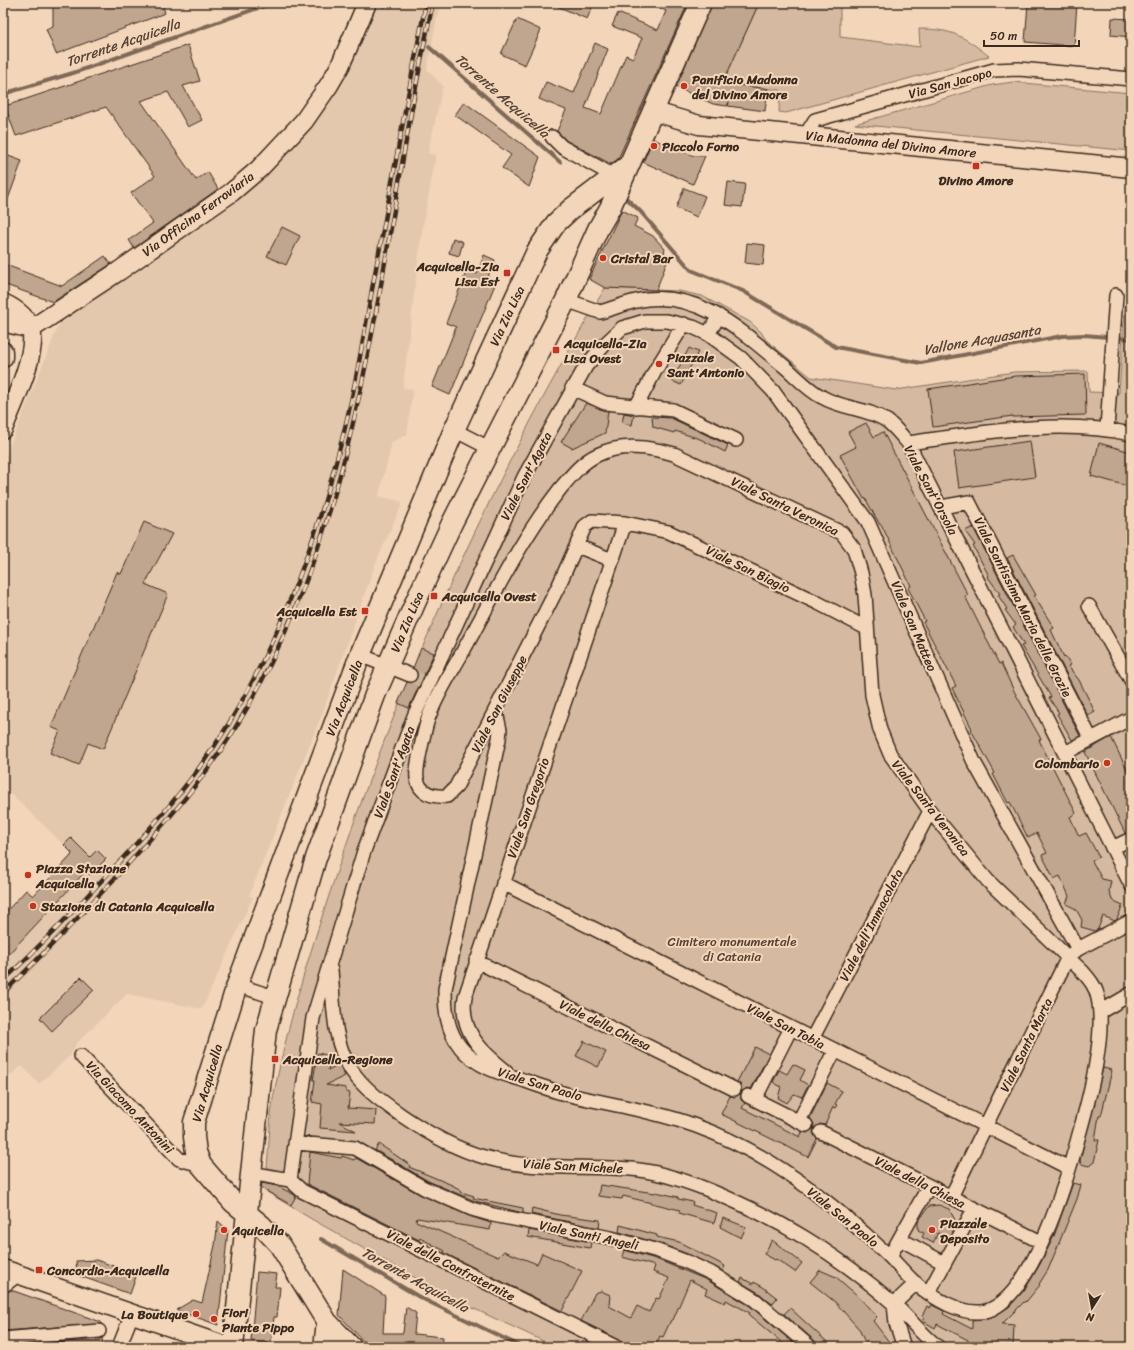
<svg xmlns="http://www.w3.org/2000/svg" width="1134" height="1350" font-family="Sriracha,sans-serif">
	<rect width="100%" height="100%" fill="#f3d6ba"/>
	<filter id="ink" filterUnits="userSpaceOnUse"><feTurbulence type="fractalNoise" baseFrequency=".025" numOctaves="2"/><feDisplacementMap in="SourceGraphic" scale="8" xChannelSelector="R" yChannelSelector="G"/><feConvolveMatrix kernelMatrix="1 2 1 2 8 2 1 2 1" color-interpolation-filters="sRGB"/></filter>
	<g filter="url(#ink)">
		<path fill="#e4c8ad" d="M374,3h66l-13,66 16,17 -15,67 8,2 -15,82 -18,151 10,1 -6,46 -15,7 -13,54 24,6 -28,63 -51,144 -75,187 4,1 -51,112 -75,-15 -50,49 -7,13 -31,28 -17,-18 -19,15v-166l23,-25 7,6 39,-43 -69,-67v-323l56,-139 122,-90 85,-59 46,-52z"/>
		<path fill="#d5baa1" stroke="#887260" d="M759,3h81v34l80,10 -1,-18c34,0 44,7 70,27l-203,57 -7,-1 1,-22 -57,-7z
			M1013,82l118,11v58l-276,-27 137,-39z
			M605,288l74,3 23,5 48,26 11,10 5,8 45,37 85,13 118,-18 74,-1 1,21 30,1 6,-87 6,1v1040h-575l-105,-49 -143,-81 -44,-27c6,-34 4,-69 11,-102 16,-79 42,-158 68,-234 68,-199 155,-384 262,-566z"/>
		<g fill="none" stroke-linecap="round" stroke-linejoin="round">
			<path stroke="#7e6856" stroke-width="4" d="M380,3l4,3
				M429,47l131,115
				M3,94l70,-21 199,-70
				M625,197l15,14 51,59 52,21 93,56 85,16 141,-27 22,-1 47,4
				M321,1239l100,59 101,49"/>
		</g>
		<path fill="#c0a68f" stroke="#3b2a1e" d="M53,3h109l3,10 -109,41 -10,-25 7,-3z
			M550,3h44l-7,16z
			M648,3h40l-70,156 -7,5 -44,-23 -10,-10 9,-21 -27,-11 7,-17 28,11 21,-50 13,6 -23,59 16,6 25,-59 7,3 9,-20 -30,-12 6,-13 40,17 8,-19z
			M712,3h47l-36,80 45,6 -3,22 -37,-5 1,-4 -2,4 -14,-2 -37,-17z
			M1028,3h49l-3,43 -49,-4z
			M1112,18l19,1v18l-20,-2z
			M517,19l24,11 -16,35 -24,-11z
			M188,45l12,36 -17,5 19,34 -14,7 -20,-35 -27,9 55,79 12,-8 10,17 -84,59 -5,-8 24,-17 -22,-30 24,-17 -49,-69 -90,29 -11,-30z
			M464,102l76,55 -11,30 -27,-19 9,-13 -56,-40z
			M653,139l41,17h11l-12,28 -50,-22z
			M3,154l19,7 -18,49h-1z
			M728,182l17,2 -3,23 -17,-2z
			M684,188l21,8 -8,21 -21,-9z
			M622,210l16,8 -4,8 19,10 12,13 -1,4 5,4 -13,33 -51,-2 -16,-9z
			M282,227l18,9 -14,29 -19,-9z
			M453,238l10,4 -4,14 -10,-3z
			M747,243l18,2 -2,20 -18,-2z
			M484,255l11,5 -8,19 9,3 -46,113 -18,-8 24,-60 -10,-4 21,-53 10,4z
			M105,256l6,8 -58,38 -50,-18v-20l59,22z
			M689,348l9,4 -17,33 -9,-4z
			M1085,374l1,41 -73,2v-1l-80,11 -5,-38 87,-13z
			M586,403l22,8 -3,22 -33,15 -11,-6z
			M624,413l10,2 -2,10 -10,-2z
			M652,417l19,1 57,27 -3,7 -25,-13 -25,-8 -1,2 -21,-6z
			M866,423l8,14 9,-5 85,163 -3,1 34,68 2,-1 13,28 27,48 -2,1 37,73 -6,4 9,19 7,-3 13,24 -7,4 10,18 9,2 -2,10 3,9 11,5 -6,14 -2,2 -12,-5 -5,13 -3,2 -14,-4 1,-7 -6,-11 -10,-5 3,-8 -9,-20 -6,3 -12,-24 5,-2 -10,-20 -9,5 -18,-36 -2,1 -15,-29 2,-1 -24,-43 1,-1 -20,-41 4,-2 -33,-64 2,-1 -17,-33 3,-2 -30,-62 -1,1 -15,-27 -1,1 -24,-44 16,-8 -8,-15z
			M1030,441l5,36 -76,11 -5,-36z
			M1099,443l32,9v35l-40,-11z
			M144,522l28,12 -27,50 23,10 -65,155 -15,-6 -9,22 -29,-12 10,-22 -9,-4 66,-155 4,2z
			M973,527l107,209 -8,4 -15,-26 2,-1 -10,-15 2,-1 -30,-51 3,-1 -11,-18 3,-2 -11,-15 2,-1 -9,-14 2,-1 -12,-17 1,-1 -16,-30 2,-1 -10,-14z
			M1013,555l23,40 -2,1 20,32 -3,2 13,27 1,-1 6,9 -3,1 11,14 16,32 -7,4 -81,-158z
			M421,648l13,5 -25,55 -11,-5 9,-21 5,1 5,-5 1,-5 -5,-5z
			M1111,737l20,41v53l-6,2 -40,-81z
			M71,838l19,19 7,-7 9,9 -16,16 -4,-4 -83,89v-45l23,-25 7,6 38,-40 1,-3 -8,-8z
			M81,977l13,13 -42,41 -12,-13z
			M584,1041l22,11 -8,15 -22,-11z
			M755,1047l14,7 -18,35 -4,-1 -6,4v-7l-4,-3z
			M318,1053l13,3 -3,14 11,-6 6,12 -19,9 20,3v4l4,1 -2,15 28,2 -1,14 -36,-2 17,9 -36,-3 2,-24 -10,-2 3,-22h-2z
			M793,1064l12,6 -5,10 8,5 -6,12 -8,-3 -7,9 -9,-5 3,-11 -8,-5 6,-12 8,4z
			M1103,1068l9,2 -8,34 -3,12h-2l-4,24h4l-5,22 -5,4 -8,-2 -1,-4z
			M827,1083l15,8 -7,13 2,1 -2,3 -2,-1 -8,18 -5,-1 -6,4 -1,5 4,6 -9,18 -87,-43 9,-18 5,1 6,-4v7l4,3 -3,5 58,29 2,-5 5,1 6,-4 1,-5 -4,-6z
			M379,1144l31,21 -1,2 43,18 9,5v2l13,4 -1,2 50,10v5l-48,-12 -47,-20 -53,-31z
			M310,1152l31,6 1,-2 12,4 2,-2 65,37 48,21 22,7 -1,7 -73,-12 -1,3 82,36 6,-6 33,13 5,-11 40,18 -20,40 -118,-58 1,-2 -25,-13 -1,2 -112,-56z
			M262,1183l15,3 16,8 3,2 -5,9 -30,-17z
			M1073,1183l8,2 -4,14 -29,71 -9,14 1,1 -14,17 -1,-1 -23,23 12,1 -1,22 -46,-1 1,-6 -31,-16 -2,4 -12,-7 2,-3 -3,-2 5,-10 3,2 2,-3 12,6 -1,3 29,15v-9l18,-2 19,-11 17,-19 14,-24 14,-28z
			M600,1185l55,8 1,-1 22,5v2l15,3 -1,3 25,8 -3,10 -35,-10 1,-3 -57,-14 -1,3 -24,-3z
			M939,1205l10,4 6,11 -2,6 2,1 -6,12 -11,-6 -5,10 -11,-6 2,-4 -6,-3v-8l11,-16z
			M532,1208l28,7 40,5 -1,8 -68,-14z
			M723,1218l23,9 -5,11 -21,-11z
			M218,1221l10,9 -10,95 -42,-15 17,-10 9,3 13,-58z
			M620,1225l37,10v2l22,5 46,24 -2,5 -33,-16 -29,-11 -42,-12z
			M529,1230l62,12 -1,6 -62,-11z
			M772,1240l30,23 -7,9 -19,-13 -1,1 -11,-6z
			M624,1250l32,9 51,21 43,26 48,41h-11l-38,-32 1,-2 -24,-13 -1,3 -20,-9 2,-5 -17,-9 -17,40h-2l-8,17 -3,-1 -5,11h-27l-5,-2 -3,-5 -39,-19 14,-28 6,-2 9,4 -1,11 22,12 6,-12 12,6 7,-14 3,1 10,-21 -16,-6 2,-6 -33,-9z
			M96,1260l41,14 -7,20 -53,-19 -1,-14z
			M343,1269l42,27 -2,37h20l3,-26 10,6 -2,21 29,3 -1,10h-73l-30,-32z
			M820,1270l16,7 22,19 19,21 -4,4 20,26h-26l-8,-18 -24,-27 -25,-20z
			M257,1272l20,2 -2,13h5l-3,30h-3l-3,26 -20,-2z
			M742,1278l11,6 1,-2 9,5 14,11 -5,6 -13,-11 -19,-11z
			M11,1290l90,32v2l-98,7v-37z
			M790,1308l25,23 18,16h-15l-3,-6 -31,-27z
			M102,1338l1,9h-93l90,-8z"/>
		<g fill="none" stroke-linecap="round" stroke-linejoin="round">
			<path stroke="#ceb49b" stroke-width="13" stroke-dasharray="13 6" stroke-linecap="butt" d="M410,675l13,6"/>
			<g stroke="#3b2a1e" stroke-width="16">
				<path id="street" d="M805,136l10,-16 179,-50 25,-1 112,10
					M552,137l10,10 52,29
					M566,300l34,12c15,-4 30,-11 47,-13 57,-6 96,34 137,67 12,10 24,24 38,31 20,12 46,11 65,24 8,6 15,15 21,22l223,442
					M708,334l33,24 32,33 95,131 106,240 104,187
					M572,388l33,15 68,7 63,30
					M636,407l20,-38 28,-45
					M1107,429l9,-134
					M454,430l35,18
					M908,443c74,-10 149,-25 223,-9
					M941,507l28,-5 122,237
					M577,546l35,14
					M1089,606l42,74
					M360,655l50,20
					M496,712l4,18 -1,9 -54,250c0,21 2,42 16,59 15,18 38,25 59,31 17,6 33,12 50,16 42,10 85,16 126,31 42,15 83,40 118,66 22,17 44,35 64,54 14,11 24,25 37,37 17,14 48,34 71,28 47,-13 82,-135 94,-180 10,-36 26,-96 18,-133 -2,-11 -8,-18 -15,-26l-95,-91 -58,-70 -40,-57 -10,-24 -8,-35 -7,-100 -4,-22 -7,-24 -12,-16 -168,-79c-25,-7 -52,-11 -77,1 -15,7 -26,21 -37,34 -40,51 -68,110 -99,166 -12,21 -25,41 -33,64 -3,10 -13,50 -11,59 2,16 16,19 30,18l9,-9 103,-202 26,-59 7,-5 33,2 44,9 149,71 48,25
					M1065,753l66,-35
					M1112,848l19,-9
					M503,883l566,285
					M476,961l258,128
					M331,970c3,34 1,72 21,101 12,18 32,32 49,44 25,17 54,34 83,42 48,14 98,8 147,12 24,2 52,11 75,20 72,29 129,63 188,115 15,14 27,30 44,43
					M237,985l37,12
					M1100,1012l31,-18
					M812,1039l118,-228
					M81,1056l98,103 22,6
					M506,1071c-24,-19 -47,-40 -41,-74l160,-474
					M748,1096l58,29
					M755,1099l36,-71
					M799,1121l36,-71
					M821,1132l220,110
					M296,1143l59,5 69,40 48,21 21,6 118,23 47,13 29,11 24,11 44,27 55,47
					M250,1173l40,7 12,11 314,156
					M290,1180l23,-162 51,-167 50,-135 110,-239 62,-111 19,-22 17,-16 23,-7h22l26,6 15,7 11,-18
					M951,1197l117,-240 10,-8 53,-28
					M900,1239l44,24
					M890,1256l39,-70
					M3,1286l16,-12
					M929,1292l45,-83
					M3,1339l96,-8
					M119,1347l13,-33
					M904,1347l-8,-24 -2,-19 22,-21"/>
			</g>
			<g stroke="#3b2a1e" stroke-width="21">
				<path id="secondary" d="M652,111l47,14 432,43
					M3,303c11,5 24,14 28,27 7,23 -19,76 -28,99
					M3,322l28,7 88,-58 113,-79 27,-23 45,-48 25,-36 11,-19 27,-63
					M3,351v7
					M3,1269l225,78"/>
			</g>
			<g stroke="#3b2a1e" stroke-width="23">
				<path id="primary" d="M233,1347l33,-317 50,-172 59,-163 41,-94 36,-78 114,-223 32,-71 12,-21 91,-205
					M324,1347l3,-25
					M351,1347l-24,-25 -48,-78 -18,-19 -28,-23 -32,-37 -5,-13 -2,-15v-15l43,-137 123,-330 94,-225 83,-179 19,-28 15,-14 58,-44"/>
			</g>
			<use href="#street" stroke="#f3d6ba" stroke-width="13"/>
			<use href="#secondary" stroke="#f3d6ba" stroke-width="18"/>
			<use href="#primary" stroke="#f3d6ba" stroke-width="20"/>
			<g stroke="#3b2a1e" stroke-width="4.5">
				<path id="rail" d="M3,981c35,-33 68,-67 100,-102 46,-48 90,-97 125,-154 51,-85 86,-178 111,-274 15,-55 24,-111 34,-167 18,-94 34,-188 53,-281
					M3,993c39,-37 76,-76 113,-116 42,-46 85,-93 118,-147 135,-219 144,-483 199,-727"/>
			</g>
			<use href="#rail" stroke="#f3d6ba" stroke-width="3" stroke-dasharray="9" stroke-linecap="butt"/>
		</g>
	</g>
	<g fill="#c8321e" stroke="#f3d6ba" stroke-width="1.5">
		<circle cx="684" cy="86" r="4"/>
		<circle cx="654" cy="146" r="4"/>
		<rect x="972" y="162" width="8" height="8" rx="2"/>
		<circle cx="603" cy="258" r="4"/>
		<rect x="503" y="269" width="8" height="8" rx="2"/>
		<rect x="552" y="346" width="8" height="8" rx="2"/>
		<circle cx="659" cy="364" r="4"/>
		<rect x="430" y="592" width="8" height="8" rx="2"/>
		<rect x="361" y="607" width="8" height="8" rx="2"/>
		<circle cx="1107" cy="763" r="4"/>
		<circle cx="28" cy="875" r="4"/>
		<circle cx="33" cy="906" r="4"/>
		<rect x="271" y="1055" width="8" height="8" rx="2"/>
		<circle cx="224" cy="1230" r="4"/>
		<circle cx="932" cy="1230" r="4"/>
		<rect x="35" y="1266" width="8" height="8" rx="2"/>
		<circle cx="196" cy="1314" r="4"/>
		<circle cx="214" cy="1319" r="4"/>
	</g>
	<g text-anchor="middle" dominant-baseline="central" stroke-width="4" stroke-linejoin="round" paint-order="stroke">
		<g font-size="13" font-weight="bold" fill="#3b2a1e" stroke="#f3d6ba" text-anchor="start">
			<text x="692" y="79">Panificio Madonna<tspan x="692" dy="15">del Divino Amore</tspan></text>
			<text x="662" y="146">Piccolo Forno</text>
			<text x="976" y="180" text-anchor="middle">Divino Amore</text>
			<text x="611" y="258">Cristal Bar</text>
			<text x="499" y="266" text-anchor="end">Acquicella-Zia<tspan x="499" dy="15">Lisa Est</tspan></text>
			<text x="564" y="343">Acquicella-Zia<tspan x="564" dy="15">Lisa Ovest</tspan></text>
			<text x="667" y="357">Piazzale<tspan x="667" dy="15">Sant'Antonio</tspan></text>
			<text x="442" y="596">Acquicella Ovest</text>
			<text x="357" y="611" text-anchor="end">Acquicella Est</text>
			<text x="1099" y="763" text-anchor="end">Colombario</text>
			<text x="36" y="868">Piazza Stazione<tspan x="36" dy="15">Acquicella</tspan></text>
			<text x="41" y="906">Stazione di Catania Acquicella</text>
			<text x="283" y="1059">Acquicella-Regione</text>
			<text x="940" y="1223">Piazzale<tspan x="940" dy="15">Deposito</tspan></text>
			<text x="232" y="1230">Aquicella</text>
			<text x="47" y="1270">Concordia-Acquicella</text>
			<text x="222" y="1312">Fiori<tspan x="222" dy="15">Piante Pippo</tspan></text>
			<text x="188" y="1314" text-anchor="end">La Boutique</text>
		</g>
		<g font-size="13" fill="#3b2a1e" stroke="#f3d6ba">
			<text transform="translate(950 83) rotate(-15)">Via San Jacopo</text>
			<text transform="translate(891 144) rotate(6)">Via Madonna del Divino Amore</text>
			<text transform="translate(198 214) rotate(-36)">Via Officina Ferroviaria</text>
			<text transform="translate(507 316) rotate(-65)">Via Zia Lisa</text>
			<text transform="translate(526 476) rotate(-63)">Viale Sant'Agata</text>
			<text transform="translate(931 490) rotate(62)">Viale Sant'Orsola</text>
			<text transform="translate(785 506) rotate(26)">Viale Santa Veronica</text>
			<text transform="translate(748 569) rotate(26)">Viale San Biagio</text>
			<text transform="translate(1023 607) rotate(63)">Viale Santissima Maria delle Grazie</text>
			<text transform="translate(407 622) rotate(-67)">Via Zia Lisa</text>
			<text transform="translate(914 626) rotate(67)">Viale San Matteo</text>
			<text transform="translate(344 698) rotate(-69)">Via Acquicella</text>
			<text transform="translate(499 704) rotate(-63)">Viale San Giuseppe</text>
			<text transform="translate(394 772) rotate(-70)">Viale Sant'Agata</text>
			<text transform="translate(528 808) rotate(-71)">Viale San Gregorio</text>
			<text transform="translate(931 808) rotate(52)">Viale Santa Veronica</text>
			<text transform="translate(871 925) rotate(-63)">Viale dell'Immacolata</text>
			<text transform="translate(605 1025) rotate(26)">Viale della Chiesa</text>
			<text transform="translate(786 1026) rotate(27)">Viale San Tobia</text>
			<text transform="translate(1026 1045) rotate(-64)">Viale Santa Marta</text>
			<text transform="translate(207 1083) rotate(-74)">Via Acquicella</text>
			<text transform="translate(540 1084) rotate(17)">Viale San Paolo</text>
			<text transform="translate(130 1107) rotate(47)">Via Giacomo Antonini</text>
			<text transform="translate(573 1166) rotate(3)">Viale San Michele</text>
			<text transform="translate(920 1182) rotate(27)">Viale della Chiesa</text>
			<text transform="translate(843 1217) rotate(39)">Viale San Paolo</text>
			<text transform="translate(589 1235) rotate(12)">Viale Santi Angeli</text>
			<text transform="translate(451 1265) rotate(27)">Viale delle Confraternite</text>
		</g>
		<g font-size="13" fill="#524032" stroke="#f3d6ba">
			<text x="732" y="941">Cimitero monumentale<tspan x="732" dy="15">di Catania</tspan></text>
		</g>
		<g font-size="14" font-style="italic" fill="#574436" stroke="#f3d6ba">
			<text transform="translate(123 43) rotate(-19)">Torrente Acquicella</text>
			<text transform="translate(502 96) rotate(41)">Torrente Acquicella</text>
			<text transform="translate(982 340) rotate(-10)">Vallone Acquasanta</text>
			<text transform="translate(415 1280) rotate(29)">Torrente Acquicella</text>
		</g>
	</g>
	<rect width="1134" height="1350" fill="none" stroke="#f3d6ba" stroke-width="16"/>
	<rect x="8" y="8" width="1118" height="1334" fill="none" stroke="#3b2a1e" stroke-width="1.5" filter="url(#ink)"/>
	<g transform="translate(1092 1308) rotate(191)" stroke="#f3d6ba" stroke-width="3" paint-order="stroke">
	<path d="M0-3L7 15L0 10L-7 15Z" fill="#3b2a1e"/>
	<text y="-6" font-size="11" font-weight="bold" text-anchor="middle" fill="#3b2a1e">N</text>
	</g>
	<path d="M984 40v6h95v-6" fill="none" stroke="#3b2a1e" stroke-width="2"/>
	<text x="990" y="40" font-size="12" fill="#3b2a1e" stroke="#f3d6ba" stroke-width="3" paint-order="stroke">50 m</text>
</svg>
